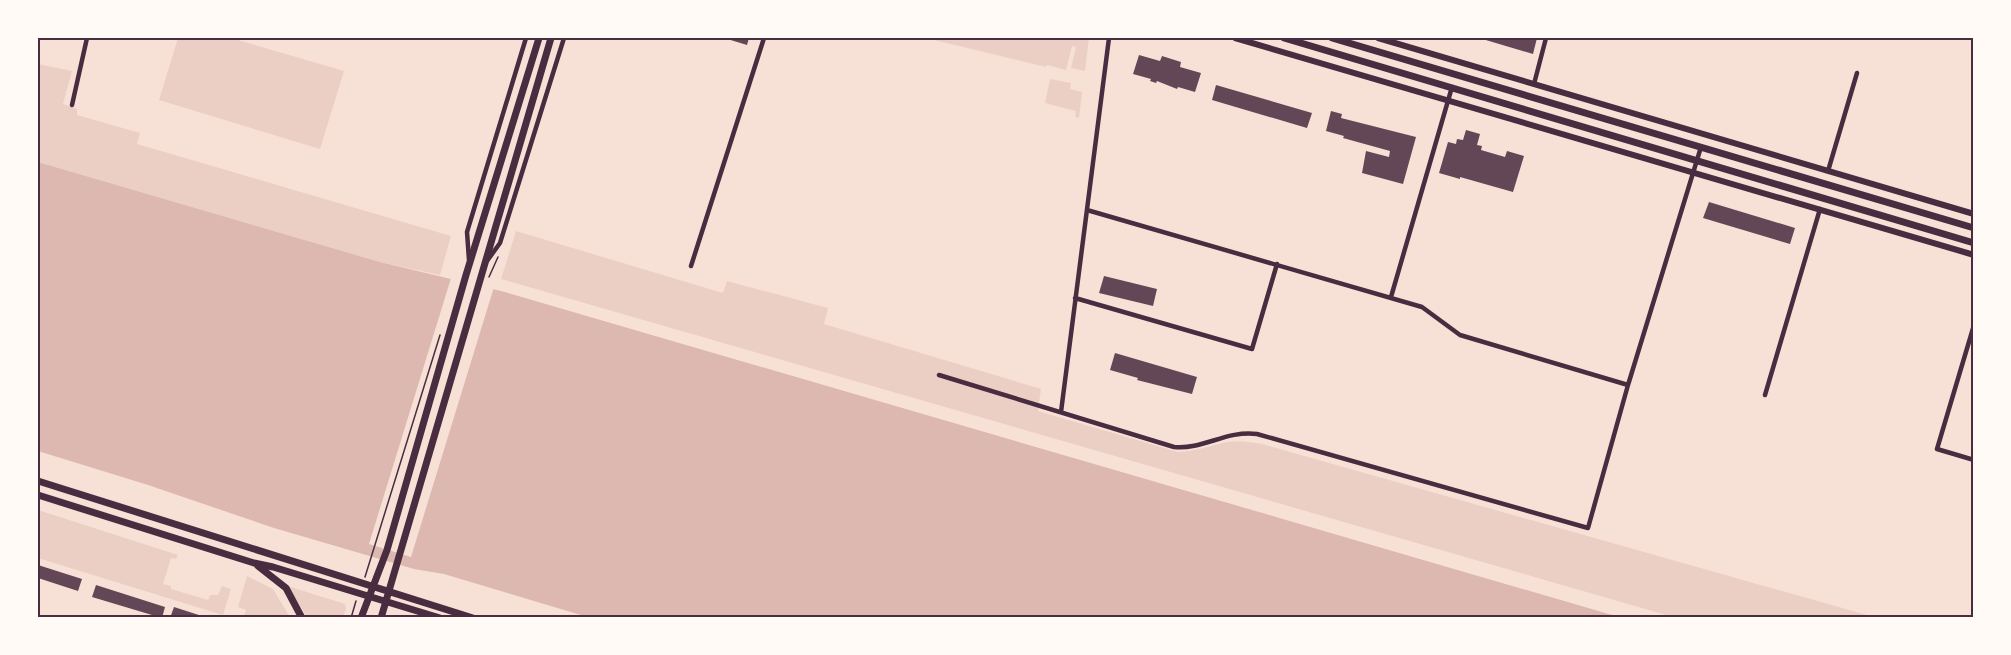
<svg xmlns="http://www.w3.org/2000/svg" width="2011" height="655" font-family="Arial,sans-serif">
	<rect width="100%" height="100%" fill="#f7e1d7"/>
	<path fill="#ebcfc5" d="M178,38h53l113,33 -24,78 -161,-49z
		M930,38h159l-4,33 -14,-3 5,-21 -4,-1 -6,24 -19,-5 -1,2 -116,-28z
		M38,64l34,7 -9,33 14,5v6l63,18 -3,11 314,92 -11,39 -60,-13 -342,-100z
		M1050,79l21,4 -1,6 12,3 -3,26 -4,-1 1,-6 -31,-8z
		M516,231l207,62 4,-12 101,27 -4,16 217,65 -3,22 140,41c18,-1 32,-6 49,-10 12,-2 24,0 35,2l612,173h-201l-1172,-338z
		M38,510l140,45 -2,4 -5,-1 -8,26 8,2v3l37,11 2,-5h8l4,-9 9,3 -8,26 6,2 -191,-59z
		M247,576l26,13 17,28 -46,-1 2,-6 -8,-3z
		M291,587l54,17 1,5 -3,8h-36l-18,-29z"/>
	<path fill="#dcb8b0" d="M38,162l342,100 121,29 1118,326 -1028,1 -147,-44 -30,-5 -140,-41 -126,-43 -110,-34z"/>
	<path fill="#f7e1d7" d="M452,275l42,12 -83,270 -42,-13z"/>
	<path fill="#644757" d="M724,38h25l-2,7z
		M1479,38h58l-4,16z
		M1139,55l21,6 2,-5 19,6 -1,5 21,6 -6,19 -17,-5 -1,2 -20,-8 -1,2 -6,-2 1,-2 -18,-5z
		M1216,85l96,28 -5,15 -95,-28z
		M1331,111l11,3 -1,4 75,19 -13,47 -41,-11 4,-22 23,6 1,-6 -47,-13 1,-2 -18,-5z
		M1466,130l14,4 -3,11 5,1 -1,4 24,7 2,-6 17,5 -11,36 -53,-15v2l-21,-6 9,-31 8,2 1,-5 6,1z
		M1709,202l86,26 -5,16 -87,-26z
		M1104,276l53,13 -4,17 -54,-13z
		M1115,353l82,24 -5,17 -55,-14 1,-2 -28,-8z
		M38,565l44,14 -4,12 -40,-13z
		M96,585l69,22 -3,11 -70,-21z
		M174,607l31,10v1h-35z"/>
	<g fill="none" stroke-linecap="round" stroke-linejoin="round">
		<path stroke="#4a2c40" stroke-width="1.5" d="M489,277l9,-20
			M365,577l75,-242
			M351,618l5,-17"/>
		<path stroke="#4a2c40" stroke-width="4.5" d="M1534,84l12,-46
			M72,105l15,-67
			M1828,171l29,-98
			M1087,210l335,97 38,28 168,50
			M469,260l-2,-28 59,-194
			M487,261l13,-18 64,-205
			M691,266l73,-228
			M1391,297l61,-210
			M1075,298l177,51 25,-85
			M1974,325l-37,124 37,11
			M939,375l235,72c29,3 52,-17 83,-13l331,94 40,-143 73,-238
			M1765,395l55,-186
			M1061,412l48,-374"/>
		<path stroke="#4a2c40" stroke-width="6" d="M1235,38l739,217
			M1378,38l596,176"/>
		<path stroke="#4a2c40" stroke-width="7" d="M1284,38l690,205
			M1332,38l642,190
			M38,481l435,137
			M38,495l216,68 19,4 167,51
			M258,566l28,22 16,30
			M361,618l26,-68 79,-275 73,-237
			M381,618l170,-580"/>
	</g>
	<rect width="2011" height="655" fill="none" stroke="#fffaf5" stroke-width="78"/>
	<rect x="39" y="39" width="1933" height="577" fill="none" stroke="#4a2c40" stroke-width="2"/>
</svg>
